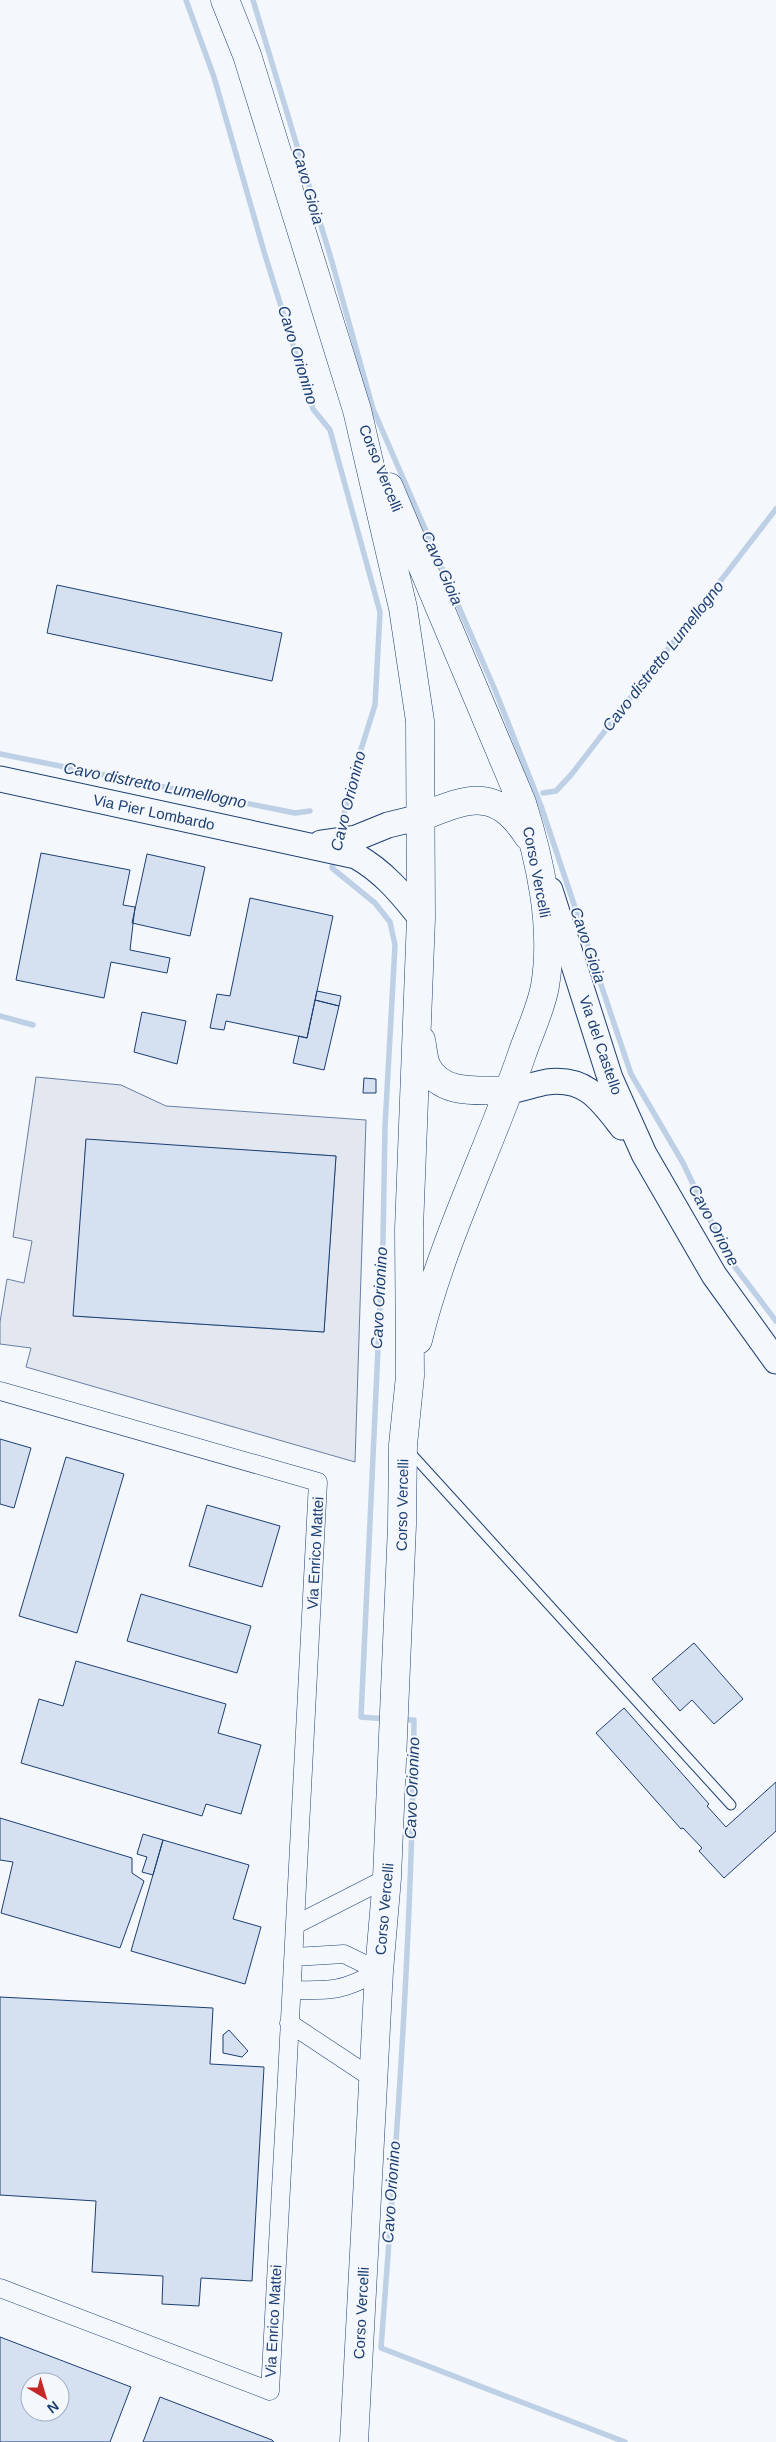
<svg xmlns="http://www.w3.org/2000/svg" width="776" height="2442" font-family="Helvetica,sans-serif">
	<rect width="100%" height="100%" fill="#f4f7fb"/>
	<path fill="#e3e8f0" stroke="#687fa3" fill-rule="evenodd" d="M36,1077l85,8 45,21 200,14 -11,342 -329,-95 5,-19 -31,-4v-22l7,-43 17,4 8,-42 -19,-4zM86,1140l250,16 -12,176 -250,-16z"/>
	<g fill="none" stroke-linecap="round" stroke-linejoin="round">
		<path stroke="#bed0e5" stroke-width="5.5" d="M186,0l28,77 51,178 48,154 17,21 50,182 -5,93 -23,73 -12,55
			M253,0l79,262 41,147 122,281 46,116 90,268 52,89 46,96 47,62
			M0,754l295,59 15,-2
			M543,793l13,-2 15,-16 205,-266
			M335,856l-3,12 43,35 15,19 5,23 -10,182 -2,113 -22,477 25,2
			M0,1016l33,9
			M401,1720h13c-2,210 -17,419 -33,628l244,94"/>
	</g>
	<path fill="#d5e0f0" stroke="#1d3f73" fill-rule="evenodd" d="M57,585l225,48 -10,48 -225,-48z
		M41,853l89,17 -7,35 12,2 -5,43 40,8 -3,15 -56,-11 -7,36 -88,-18z
		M147,854l58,13 -15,69 -58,-13z
		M250,898l83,18 -26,122 -81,-17 -2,9 -14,-2 7,-34 13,2z
		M317,991l24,5 -2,10 -24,-6z
		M315,1000l24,6 -15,64 -31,-7 6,-27 8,2z
		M142,1012l44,9 -9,43 -43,-12z
		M364,1078l12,1v14h-13z
		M86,1139l250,17 -12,176 -251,-16z
		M0,1439l31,9 -17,60 -14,-4z
		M66,1457l58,17 -47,159 -58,-17z
		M207,1505l73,21 -18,61 -73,-21z
		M141,1594l110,32 -14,47 -110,-32z
		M694,1643l49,56 -29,25 -22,-24 -12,11 -28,-32z
		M76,1661l150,43 -8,29 43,12 -20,69 -35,-10 -4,12 -181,-53 18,-64 24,7z
		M624,1708l85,96 -2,2 19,21 50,-45v49l-52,47 -25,-27 3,-3 -19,-20 -2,1 -85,-96z
		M0,1818l132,40v15l12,8 -24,67 -119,-35 12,-51 -13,-2z
		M143,1834l20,6 -10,35 -11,-3 5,-15 -10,-3z
		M163,1840l86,25 -16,54 28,8 -16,57 -114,-33z
		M0,1997l213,11 -3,56 54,3 -12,214 -51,-3 -2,28 -37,-2 1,-28 -71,-4 4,-71 -96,-6z
		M229,2030l19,21 -6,6 -19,-4v-18z
		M0,2337l131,50 -21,55h-110zM30,2382h30v30h-30z
		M160,2397l112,43 2,2h-131z"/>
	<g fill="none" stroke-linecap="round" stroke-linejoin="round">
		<g stroke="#1d3f73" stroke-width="11">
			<path id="service" d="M408,1450l323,355"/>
		</g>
		<g stroke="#1d3f73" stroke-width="19">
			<path id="minor" d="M0,1391l318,91c-14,303 -32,606 -48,909l-270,-103
				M297,1924l90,-46
				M294,1957l50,-3 35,17
				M292,1990c40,1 51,1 87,-19
				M289,2023l86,57"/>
		</g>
		<g stroke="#1d3f73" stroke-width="27">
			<path id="secondary" d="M0,779l356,77c28,16 45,37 65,62
				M321,843l35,-5 32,-13 33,-8
				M550,890l60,188 34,76 70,121 62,86
				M509,1091c13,-2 26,-7 38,-9 39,-5 54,18 75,45"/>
		</g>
		<g stroke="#1d3f73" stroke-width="29">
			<path id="primary" d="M225,0l22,55 110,355 46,198 17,113 1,197 -12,311 1,147 -7,69 -1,80 -15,353 -8,93 -25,471
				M389,487l133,316c18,57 33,123 23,183 -4,23 -16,47 -23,68 -33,96 -80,187 -104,286
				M421,817c47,-19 75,-31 107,19
				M421,1040c2,8 2,19 6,27 16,30 54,22 82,24"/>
		</g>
		<use href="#service" stroke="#f4f7fb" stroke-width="9"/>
		<use href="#minor" stroke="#f4f7fb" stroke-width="18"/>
		<use href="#secondary" stroke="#f4f7fb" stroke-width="25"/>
		<use href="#primary" stroke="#f4f7fb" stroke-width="28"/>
	</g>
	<g text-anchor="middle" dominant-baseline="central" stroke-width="4" stroke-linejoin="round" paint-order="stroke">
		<g font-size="15" fill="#1d3f73" stroke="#f4f7fb">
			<text transform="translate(381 468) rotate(68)">Corso Vercelli</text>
			<text transform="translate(154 812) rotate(12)">Via Pier Lombardo</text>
			<text transform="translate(537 872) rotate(79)">Corso Vercelli</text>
			<text transform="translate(601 1045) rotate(71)">Via del Castello</text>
			<text transform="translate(402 1505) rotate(-89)">Corso Vercelli</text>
			<text transform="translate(315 1553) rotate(-87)">Via Enrico Mattei</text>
			<text transform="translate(384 1909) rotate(-85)">Corso Vercelli</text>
			<text transform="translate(361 2313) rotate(-87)">Corso Vercelli</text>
			<text transform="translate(273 2321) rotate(-87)">Via Enrico Mattei</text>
		</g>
		<g font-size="16" font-style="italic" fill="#1d3f73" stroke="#f4f7fb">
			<text transform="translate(308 186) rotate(74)">Cavo Gioia</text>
			<text transform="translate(298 355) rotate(73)">Cavo Orionino</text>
			<text transform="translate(442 568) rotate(66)">Cavo Gioia</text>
			<text transform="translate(663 656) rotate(-52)">Cavo distretto Lumellogno</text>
			<text transform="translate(155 785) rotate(11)">Cavo distretto Lumellogno</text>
			<text transform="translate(348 801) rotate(-76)">Cavo Orionino</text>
			<text transform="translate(588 945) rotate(71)">Cavo Gioia</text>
			<text transform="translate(714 1225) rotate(62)">Cavo Orione</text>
			<text transform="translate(379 1298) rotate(-87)">Cavo Orionino</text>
			<text transform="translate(412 1788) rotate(-88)">Cavo Orionino</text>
			<text transform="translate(391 2192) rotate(-86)">Cavo Orionino</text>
		</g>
	</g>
	<g transform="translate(45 2397) rotate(142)"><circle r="24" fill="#f4f7fb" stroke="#9eadc5"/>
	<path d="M0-4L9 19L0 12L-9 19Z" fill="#c62828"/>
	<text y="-8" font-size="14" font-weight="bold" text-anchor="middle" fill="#1d3f73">N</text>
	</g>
</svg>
